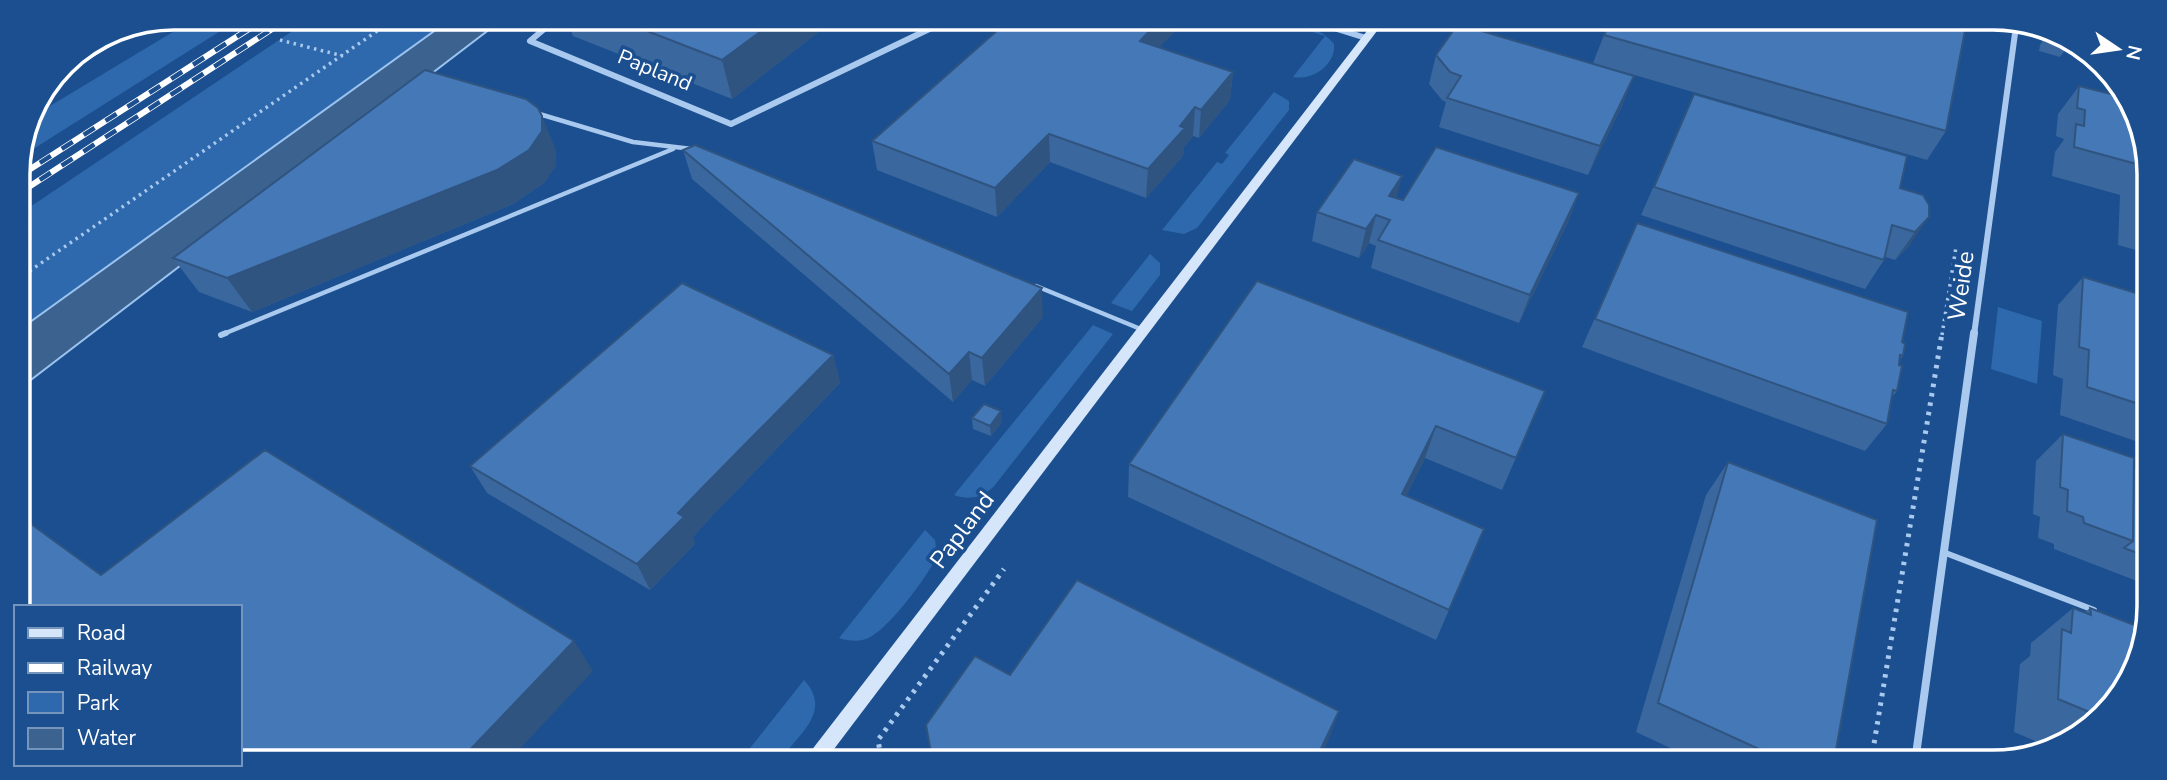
<svg xmlns="http://www.w3.org/2000/svg" width="2167" height="780" font-family="'Nunito Sans',sans-serif">
	<rect width="100%" height="100%" fill="#1b4f8f"/>
	<path fill="#2e69ad" d="M196,18h45l-222,140 11,-40z
		M312,18l139,1 -432,311 -1,-115z
		M1281,22c17,0 42,7 53,22 2,21 -22,37 -41,33l32,-41z
		M1274,92l15,9v9l-92,118 -13,6 -22,-4 55,-68 5,2 7,-9 -4,-2z
		M1150,254l10,9v12l-28,36 -21,-8z
		M1998,307l44,14 -5,63 -46,-15z
		M1093,325l20,9 -118,151c-11,12 -25,16 -41,10z
		M925,530l10,10 2,16c-9,20 -50,76 -71,83 -9,3 -18,2 -27,-1z
		M804,680c28,30 -3,53 -22,77h-39z"/>
	<path fill="#3c6290" stroke="#9cc4f0" stroke-width="2" d="M451,19h52l-484,370v-59z"/>
	<g fill="none" stroke-linecap="round" stroke-linejoin="round">
		<path stroke="#a9c9ee" stroke-width="3.5" stroke-dasharray="2.5 4.5" stroke-linecap="butt" d="M280,40l63,16
			M18,279l378,-261
			M1942,335l14,-88"/>
		<path stroke="#a9c9ee" stroke-width="5" stroke-dasharray="3.5 6" stroke-linecap="butt" d="M881,757l-3,-17 126,-171
			M1871,762l71,-429"/>
		<path stroke="#a9c9ee" stroke-width="4.5" d="M536,113l97,29 59,7
			M1036,286l107,44
			M221,335l452,-186"/>
		<path stroke="#a9c9ee" stroke-width="6" d="M221,335l5,-2
			M1943,552l151,58"/>
		<path stroke="#a9c9ee" stroke-width="6" d="M556,19l-26,22 201,83 215,-103
			M1318,23l48,15
			M1974,335l42,-309"/>
		<path stroke="#a9c9ee" stroke-width="8" d="M1915,762l59,-429"/>
		<path fill="#d6e6fa" fill-rule="evenodd" d="M1373,23h10l-555,734h-20l3,-6z"/>
		<path fill="#fff" fill-rule="evenodd" d="M144,23l-2,5 -76,45 -9,1c20,-27 54,-44 87,-51z"/>
		<g stroke="#fff" stroke-width="6">
			<path id="rail" d="M18,177l248,-159
				M18,194l271,-176"/>
		</g>
		<use href="#rail" stroke="#1b4f8f" stroke-width="4.5" stroke-dasharray="13" stroke-linecap="butt"/>
	</g>
	<path fill="#3a679d" d="M566,19l268,1 -102,79 -159,-63z
		M1184,22l-25,25 74,25 -3,28 -31,38 -6,-2 -9,11 -1,9 -37,42 -96,-36 -53,55 -120,-47 -5,-29z
		M2047,34l21,12 -8,11 -21,-6 1,-6z
		M1604,35l342,96 -19,29 -334,-97z
		M1436,55l187,49 -35,71 -149,-48 7,-25 -4,-2 -13,-16z
		M2079,86l69,67 -1,100 -29,-8 2,-50 -68,-19 3,-24 8,-11 1,-2 -8,-3 2,-22z
		M1694,94l206,94 29,17 -20,41 -14,14 -10,-3 -1,3 -19,29 -224,-74z
		M556,150v15l-12,18 -31,21 -261,108 -53,-20 -26,-34z
		M683,150l360,167 -58,69 -13,-6 -19,22 -261,-223z
		M1579,193l-11,29 -49,101 -148,-55 5,-22 -7,-3 -10,15 -47,-17 5,-29 79,-14 7,2z
		M1637,223l265,119 1,14 -4,5 -2,30 -5,6 -5,27 -22,27 -283,-104z
		M2083,277l63,19 -2,148 -84,-29 3,-36 -10,-4 5,-70z
		M833,355l7,28 -129,134 -18,20 2,7 -45,46 -163,-97 -17,-27z
		M1545,391l-43,99 -77,-32 -19,38 78,33 -48,111 -308,-143 1,-33z
		M972,418l30,4 -11,14 -18,-7z
		M2063,434l71,34 10,4 -2,111 -88,-34v-5l-16,-6 2,-21 -7,-3 3,-53z
		M1728,462l106,299h-136l-62,-29 70,-237z
		M2073,608l12,4 5,-4 51,48 -52,74 -42,16 -33,-14 6,-68 10,-8 1,-13z"/>
	<path fill="#305480" d="M776,20h58l-102,79 -10,-39z
		M1158,22h26l-45,47 1,-28z
		M1233,72l-3,28 -31,38 2,-28z
		M1634,76l-11,28 -35,71 12,-29z
		M1195,107l-2,29 -9,11 -1,9 -37,42 2,-29 32,-43z
		M542,116l14,34v15l-12,18 -31,21 -261,108 -25,-34z
		M1049,134l1,28 -53,55 -2,-29z
		M1402,176l-7,28 -6,-8z
		M1579,193l-11,29 -49,101 11,-28z
		M1376,215l-7,28 -10,15 7,-29z
		M1929,217l-20,29 -14,14 20,-28z
		M1042,288l1,29 -58,69 -3,-28z
		M969,352l3,28 -19,22 -4,-28z
		M833,355l7,28 -129,134 -18,20 2,7 -45,46 -13,-26 41,-51 22,-23z
		M1001,411l1,11 -11,14 -1,-10z
		M1436,426l-11,32 -34,68 11,-32z
		M574,641l19,30 -80,85h-49z
		M1339,711l-10,28 -10,20h-3z"/>
	<path fill="#4478b7" stroke="#305480" stroke-width="2" d="M616,19l160,1 -54,40z
		M1008,21l150,1 -18,19 93,31 -32,38 -6,-3 -15,19 5,2 -37,41 -99,-35 -54,54 -123,-47z
		M1458,24l176,52 -34,70 -153,-48 14,-22 -11,-4 -14,-17z
		M1609,24l357,1 -20,106 -342,-96z
		M2047,34l14,4 7,5v3l-21,-6z
		M425,70l101,29 12,9 4,8v15l-13,19 -32,20 -270,108 -54,-20z
		M2079,86l44,11 25,56 -1,64 -4,-1 1,-50 -70,-19 2,-23 8,2 1,-16 -8,-2z
		M1694,94l213,62 -7,32 23,7 6,10v12l-14,15 -23,-7 -8,35 -230,-73z
		M695,145l347,143 -60,70 -13,-6 -20,22 -266,-224z
		M1436,147l143,46 -49,102 -152,-55 12,-20 -14,-5 -10,14 -49,-17 37,-53 48,17 -13,20 14,4z
		M1637,223l271,89 -6,30 3,2 -2,12 -3,-1 -1,10 3,1 -5,25 -4,-1 -6,34 -292,-105z
		M2083,277l63,19 -1,110 -58,-19 2,-37 -10,-3z
		M1257,281l288,110 -29,67 -80,-32 -34,68 82,35 -35,81 -320,-146z
		M682,283l151,72 -133,135 -22,23 6,4 -47,47 -167,-98z
		M984,404l17,7 -11,15 -18,-8z
		M2063,434l71,24 -1,83 -49,-18 -1,-6 -16,-6 1,-21 -8,-3z
		M265,450l309,191 -110,115 -224,-1v-148h-220v-91l81,59z
		M1728,462l149,58 -43,241h-49l-127,-58z
		M2134,468l10,4 -1,83 -19,-7 9,-7z
		M1077,580l262,131 -23,48 -384,-1 -6,-33 49,-69 35,19z
		M2073,608l18,7 -1,-7 52,20 -1,28 -42,60 -41,-17 4,-70 9,4z
		M1423,753l14,7h-17z"/>
	<g text-anchor="middle" dominant-baseline="central" stroke-width="7" stroke-linejoin="round" paint-order="stroke">
		<g font-size="21" fill="#fff" stroke="#1b4f8f">
			<text transform="translate(655 70) rotate(22)">Papland</text>
		</g>
		<g font-size="24" fill="#fff" stroke="#1b4f8f">
			<text transform="translate(1961 286) rotate(-82)">Weide</text>
			<text transform="translate(962 530) rotate(-53)">Papland</text>
		</g>
	</g>
	<path d="M0 0H2167V780H0ZM174 30H1993A144 144 0 0 1 2137 174V606A144 144 0 0 1 1993 750H174A144 144 0 0 1 30 606V174A144 144 0 0 1 174 30Z" fill="#1b4f8f" fill-rule="evenodd"/>
	<path fill="none" stroke="#fff" stroke-width="3.5" d="M174 30H1993A144 144 0 0 1 2137 174V606A144 144 0 0 1 1993 750H174A144 144 0 0 1 30 606V174A144 144 0 0 1 174 30Z"/>
	<rect x="14" y="605" width="228" height="161" fill="#1b4f8f" stroke="#7695bc" stroke-width="2"/>
	<rect x="28" y="628" width="35" height="10" fill="#d6e6fa" stroke="#7695bc" stroke-width="2"/>
	<text x="77" y="640" font-size="21" fill="#ffffff">Road</text>
	<rect x="28" y="663" width="35" height="10" fill="#ffffff" stroke="#7695bc" stroke-width="2"/>
	<text x="77" y="675" font-size="21" fill="#ffffff">Railway</text>
	<rect x="28" y="692" width="35" height="21" fill="#2e69ad" stroke="#7695bc" stroke-width="2"/>
	<text x="77" y="710" font-size="21" fill="#ffffff">Park</text>
	<rect x="28" y="728" width="35" height="21" fill="#3c6290" stroke="#7695bc" stroke-width="2"/>
	<text x="77" y="745" font-size="21" fill="#ffffff">Water</text>
	<g transform="translate(2118 49) rotate(103)" stroke="#1b4f8f" stroke-width="5" paint-order="stroke">
	<path d="M0-5L12 26L0 18L-12 26Z" fill="#ffffff"/>
	<text y="-10" font-size="19" font-weight="bold" text-anchor="middle" fill="#ffffff">N</text>
	</g>
</svg>
